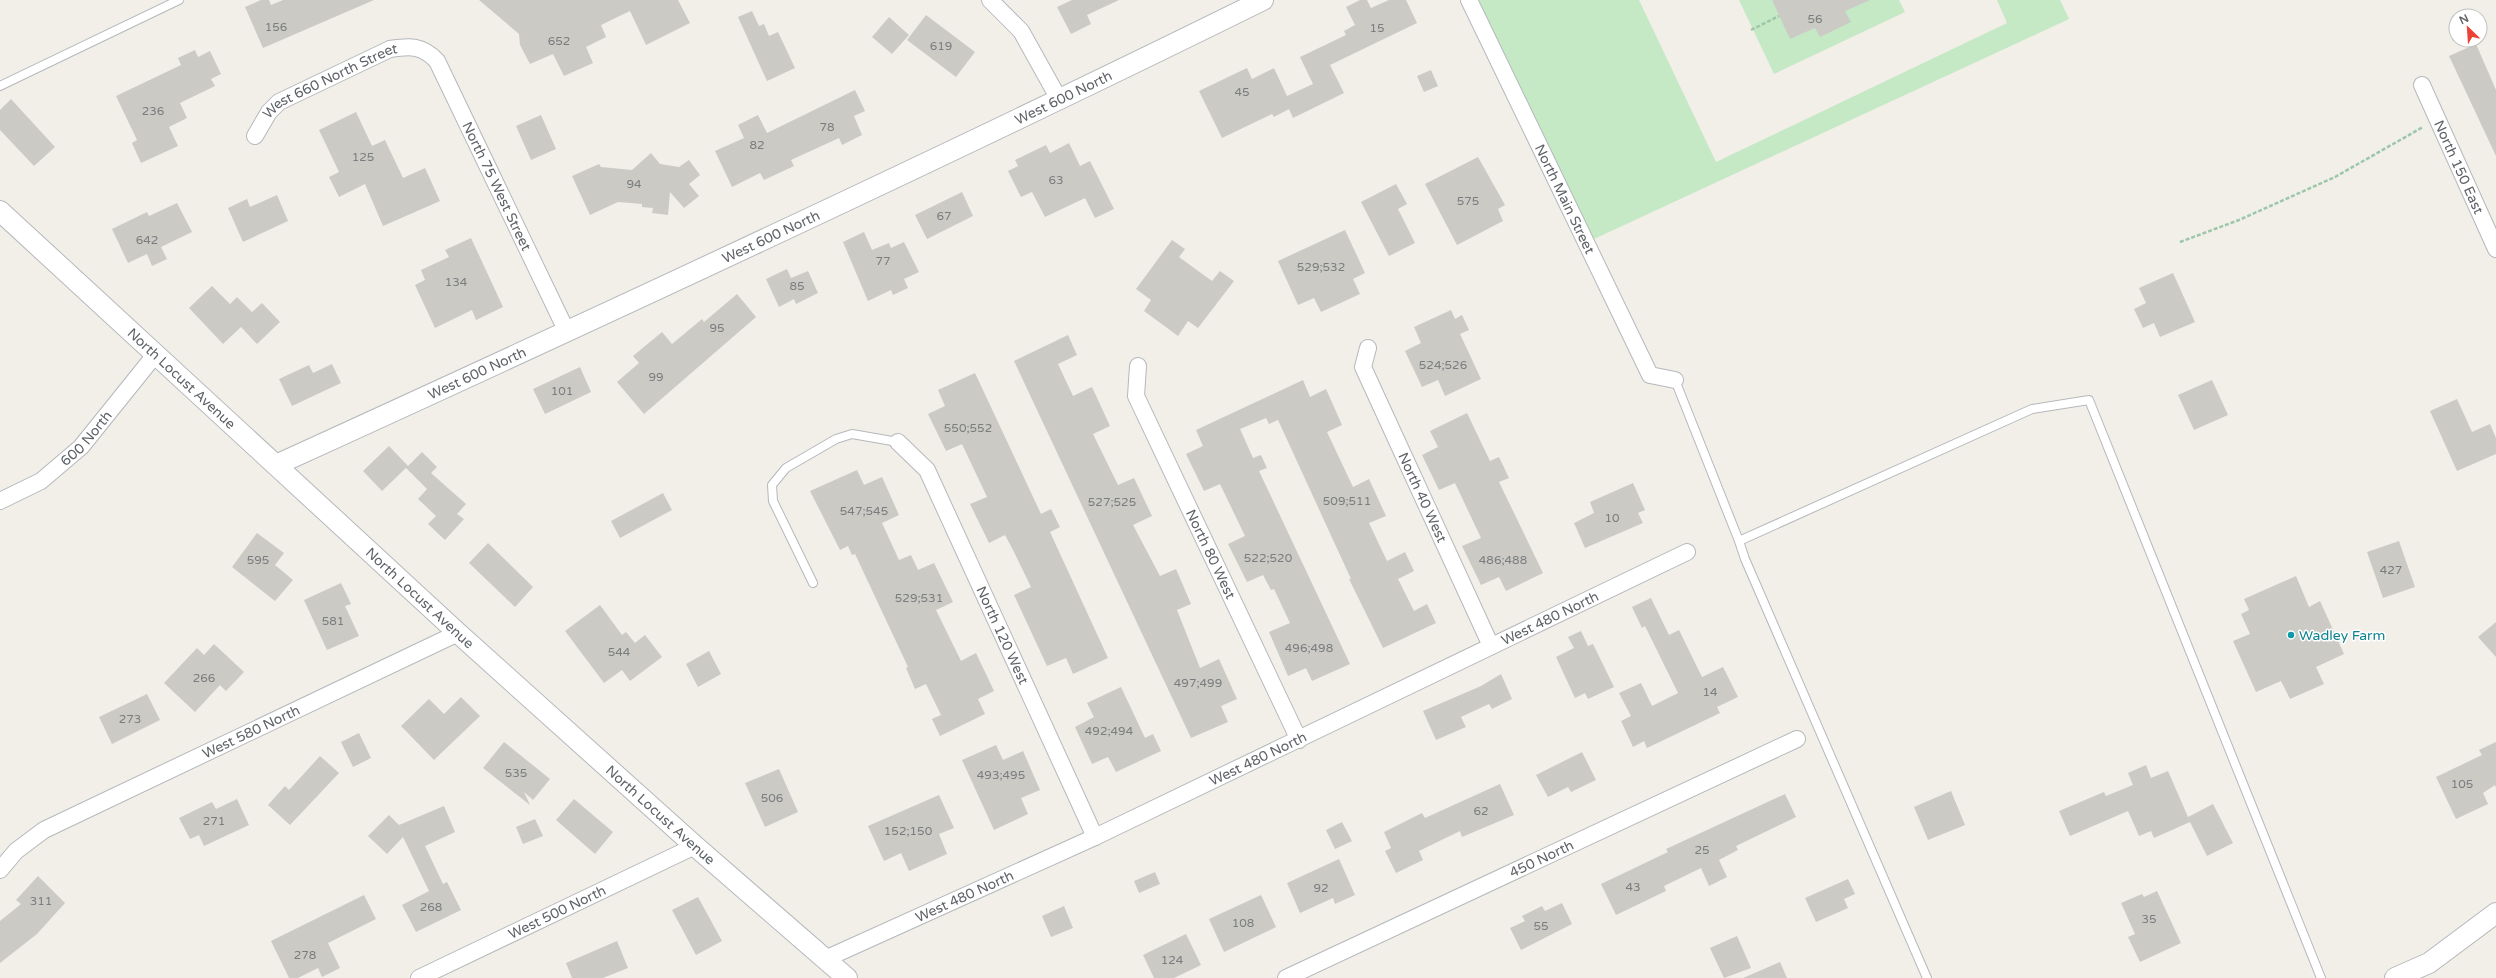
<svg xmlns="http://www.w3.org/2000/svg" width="2496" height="978" font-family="'Varela Round',sans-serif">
	<rect width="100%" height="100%" fill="#f1efe8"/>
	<path fill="#c5e8c5" d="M1477,0h162l77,162 291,-139 -10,-23h63l9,19 -475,220z
		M1739,0h160l6,12 -131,62z"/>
	<path fill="#cccac5" d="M261,0h8l2,5 12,-5h91l-111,48 -18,-41z
		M479,0h199l12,23 -44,22 -16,-34 -29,14 5,12 -20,10 7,16 -29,13 -11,-22 -23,10 -10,-19 -1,-11z
		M1072,0h47l-32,15 4,9 -20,10 -14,-27z
		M1360,0h7l4,8 18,-8h17l11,23 -87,42 14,28 -51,25 -4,-9 -15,8 -2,-3 -50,24 -23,-47 48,-23 5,11 22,-11 13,28 26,-12 -13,-27 46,-22 -2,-4 11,-6 -9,-18z
		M1772,0h98l-25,11 6,11 -31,15 -5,-9 -25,11z
		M752,11l7,15 5,-2 5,12 9,-4 17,36 -28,13 -29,-64z
		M926,15l49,37 -19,25 -49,-37z
		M889,17l20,18 -17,19 -20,-17z
		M2476,44l20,46v66l-47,-100z
		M195,50l3,7 12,-6 11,23 -10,5 4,7 -35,17 7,15 -18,9 9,19 -37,17 -9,-20 5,-3 -21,-44 65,-31 -3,-7z
		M1431,70l7,16 -14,6 -7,-16z
		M855,90l10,21 -11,5 8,19 -20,10 -3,-7 -48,22 3,6 -30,14 -4,-7 -28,14 -17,-36 29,-13 -6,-13 20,-10 9,18z
		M11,99l44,48 -21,19 -34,-36v-20z
		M356,112l16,34 13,-6 18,38 22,-10 15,33 -57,25 -18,-42 -26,13 -10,-20 10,-5 -20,-42z
		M541,115l15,34 -25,11 -15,-34z
		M1069,143l11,23 10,-5 24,48 -19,9 -10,-20 -40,19 -13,-25 -11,5 -13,-26 10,-5 -3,-6 31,-15 4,8z
		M651,153l9,11 19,3 10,-7 11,15 -11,9 10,12 -15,12 -14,-16 -2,23 -16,-2 1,-5 -11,-1v-3l-24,-2 -28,13 -18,-39 27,-12 2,3 31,3z
		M1478,157l27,48 -7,4 5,12 -46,24 -32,-61z
		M1396,184l11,20 -9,5 17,34 -26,13 -28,-54z
		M962,192l11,24 -46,23 -12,-24z
		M277,195l11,26 -45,21 -15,-34 19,-9 3,8z
		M177,203l15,29 -31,15 6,12 -15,7 -5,-12 -19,9 -16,-34 35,-17 2,4z
		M1345,230l20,43 -12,6 7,15 -39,18 -7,-14 -16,7 -20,-44z
		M864,232l8,18 17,-7 2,5 13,-6 15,30 -15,7 4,9 -15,7 -2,-5 -23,11 -25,-59z
		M471,238l32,69 -27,13 -4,-10 -37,18 -20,-43 10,-5 -4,-10 28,-13 -4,-7z
		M1172,240l13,9 -6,8 33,24 8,-10 14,10 -36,47 -10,-7 -10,15 -34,-25 7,-11 -15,-11z
		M787,269l4,9 17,-7 10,22 -22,11 -2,-5 -15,8 -13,-28z
		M2173,273l22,49 -35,15 -6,-14 -11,5 -9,-19 12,-6 -7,-15z
		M212,286l18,18 7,-7 15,15 10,-9 18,19 -23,22 -16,-17 -18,17 -34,-36z
		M737,294l19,23 -112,97 -27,-32 22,-19 -6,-7 29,-24 10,12 30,-25 2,3z
		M1451,310l4,9 7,-4 7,15 -9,4 21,45 -36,17 -7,-16 -16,7 -17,-36 16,-8 -7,-16z
		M1068,335l9,20 -19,9 15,32 19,-9 18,39 -17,8 25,51 16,-7 18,38 -19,9 27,51 16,-7 15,35 -14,6 23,58 19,-9 18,40 -16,7 7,16 -37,16 -177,-377z
		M332,364l9,19 -49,23 -13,-27 30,-14 4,8z
		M580,367l11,25 -46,22 -12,-25z
		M975,373l66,141 10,-5 9,18 -10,5 58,126 -35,16 -7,-16 -19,8 -33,-71 17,-8 -18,-37 -8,-15 -16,8 -19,-39 17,-7 -25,-53 -16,7 -18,-37 17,-8 -7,-16z
		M1303,380l7,17 16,-8 16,36 -15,7 26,55 16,-8 17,37 -17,7 18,38 18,-9 9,19 -16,8 16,32 13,-7 9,19 -53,25 -34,-69h2l-73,-159 -9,4 -3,-6 -26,11 13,29 8,-3 6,13 -8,3 91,193 -38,17 -6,-13 -18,8 -19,-44 21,-9 -16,-34 -3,1 -8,-15 -16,7 -19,-38 17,-8 -25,-52 -16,7 -18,-37 17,-8 -7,-16z
		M2212,380l16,35 -34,15 -16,-35z
		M2457,399l15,33 18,-8 6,14v16l-39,17 -27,-60z
		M1467,413l23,48 9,-4 10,21 -10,4 44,91 -37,18 -7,-14 -18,8 -19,-39 19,-8 -26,-55 -16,7 -17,-35 16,-8 -8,-16z
		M389,446l19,20 -26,25 -19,-20z
		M422,452l15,15 -6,6 35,31 -9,10 7,5 -19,21 -17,-16 8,-8 -18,-17 9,-10 -21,-21z
		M857,470l7,15 18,-8 17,38 -17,8 17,37 12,-5 7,15 16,-7 19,39 -17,8 25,51 15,-8 18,38 -16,8 7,15 -45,22 -8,-17 9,-4 -15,-31 -11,5 -9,-21 2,-1 -53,-113 -3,1 -4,-9 -8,4 -30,-59z
		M1633,483l12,27 -7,3 5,10 -58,25 -11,-25 20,-10 -4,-11z
		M663,493l9,17 -52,28 -9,-17z
		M257,533l27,20 -9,12 18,15 -18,21 -43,-34z
		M2399,541l16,46 -32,11 -16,-46z
		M488,543l45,44 -18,20 -46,-44z
		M2296,576l13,31 11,-6 24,53 -28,13 8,17 -34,15 -9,-18 -25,11 -23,-51 17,-7 -9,-20 8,-4 -5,-11z
		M341,583l10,21 -6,2 14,30 -32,14 -23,-50z
		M1651,598l18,37 10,-5 23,47 21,-10 15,30 -21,10 3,6 -73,35 -3,-7 -11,6 -12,-26 10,-5 -12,-23 22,-10 11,23 26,-13 -33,-67 -3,2 -10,-21z
		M600,605l22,30 4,-3 9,11 10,-8 17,22 -32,24 -8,-11 -18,13 -39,-52z
		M2496,622v35l-18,-20z
		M1581,631l7,15 5,-2 21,43 -26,12 -3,-6 -10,5 -19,-41 18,-9 -6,-11z
		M214,644l30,28 -18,19 -6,-6 -25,27 -31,-29 33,-35 7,7z
		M709,651l12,23 -23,13 -12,-23z
		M1501,674l11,25 -20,10 -3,-5 -28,13 5,10 -30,13 -13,-29 58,-25z
		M1121,687l24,51 8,-4 8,17 -45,21 -8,-15 -16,7 -17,-37 19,-10 -7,-14z
		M147,694l13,26 -48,24 -13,-27z
		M461,697l19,19 -46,44 -33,-34 28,-27 15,15z
		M359,733l12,25 -18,9 -12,-25z
		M504,742l46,37 -17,21 -9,-8 6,13 -47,-37z
		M2496,742v46l-1,-3 -12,8 5,11 -32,15 -20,-42 46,-22 -3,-5z
		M996,745l7,15 20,-9 17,39 -19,8 7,16 -34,16 -32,-70z
		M1582,752l14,28 -25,12 -3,-5 -20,10 -12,-22z
		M320,756l19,17 -49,52 -22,-20 17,-19 4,4z
		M2146,765l5,13 17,-7 20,46 25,-13 20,39 -26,13 -17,-34 -36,16 -3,-7 -12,5 -11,-25 -58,25 -11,-25 45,-19 2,4 27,-11 -5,-12z
		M779,769l19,43 -33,15 -20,-44z
		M1500,784l14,31 -52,22 -2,-6 -41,20 4,9 -27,13 -11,-22 6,-3 -7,-16 38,-19 3,5z
		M1951,791l14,34 -37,15 -14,-33z
		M1785,794l11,23 -60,29 2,4 -19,10 8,17 -18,9 -8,-18 -37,18 2,5 -50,24 -15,-31 67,-32 -2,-3z
		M939,795l15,33 -15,6 8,20 -38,17 -8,-18 -17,8 -16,-35z
		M237,799l12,26 -45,21 -5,-11 -9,4 -11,-21 33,-16 4,7z
		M574,799l39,33 -18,22 -39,-34z
		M444,806l11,26 -30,14 18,38 4,-2 14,28 -45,22 -14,-27 27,-14 -26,-54 -16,17 -19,-18 21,-21 10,10z
		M535,819l8,17 -20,8 -7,-17z
		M1342,822l10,19 -17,8 -9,-19z
		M1339,859l16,36 -20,9 -2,-6 -33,15 -13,-30z
		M1155,872l5,12 -21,9 -5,-12z
		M38,876l27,27 -28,31 -37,29v-42l21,-17 -5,-4z
		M1848,879l7,15 -11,5 4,9 -32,14 -11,-24z
		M2157,891l24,52 -41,19 -12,-25 7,-3 -14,-31 21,-9 2,3z
		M364,895l12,24 -48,24 12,25 -18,9 -4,-9 -20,10h-9l-18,-37z
		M1261,895l15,32 -52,25 -15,-33z
		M698,897l24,44 -26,14 -24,-45z
		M1562,903l10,21 -51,26 -11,-22 15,-7 -3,-5 20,-10 3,5z
		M1064,906l9,22 -22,9 -9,-21z
		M1186,934l15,31 -27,13h-20l-11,-23z
		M1737,936l14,32 -27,10 -14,-30z
		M617,941l11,27 -25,10h-31l-6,-15z
		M1780,962l7,16h-44z"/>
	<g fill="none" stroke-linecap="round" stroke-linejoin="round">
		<g stroke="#b5b8bc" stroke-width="10">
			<path id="service" d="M0,86l179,-86
				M1675,380l64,161
				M813,583l-40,-82 -1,-16 14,-17 50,-29 16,-5 46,8
				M1927,978l-182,-419 -6,-18 293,-132 57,-9 232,578"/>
		</g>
		<g stroke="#b5b8bc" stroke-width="18">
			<g id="minor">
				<path d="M990,0l31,31 39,70"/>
				<path id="s1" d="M1469,0l181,375 25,5"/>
				<path id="s2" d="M2422,85l74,164"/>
				<path id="s3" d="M255,136l14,-24 10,-10 111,-53c20,-3 32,-4 47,12l130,271"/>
				<path id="s4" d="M1368,348l-5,19 128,279"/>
				<path id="s5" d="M1138,366l-2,30 163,344"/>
				<path id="s6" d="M898,442l29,28 168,367"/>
				<path id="s7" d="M0,501l41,-20 40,-34 74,-92"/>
				<path id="s8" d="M0,870l16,-19 28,-21 414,-197"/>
				<path id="s9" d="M825,959l270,-122 592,-285"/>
				<path id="s10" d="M419,978l276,-132"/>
				<path id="s11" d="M1286,978l511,-239"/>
			</g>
		</g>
		<g stroke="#b5b8bc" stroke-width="22">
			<g id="tertiary">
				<path id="s12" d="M0,211l458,422 237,213 152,132"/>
				<path id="s13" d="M276,465c331,-151 661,-304 987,-465"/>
				<path d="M2395,978l34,-15 67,-50"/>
			</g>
		</g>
		<path stroke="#9cc7a9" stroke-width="2.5" stroke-dasharray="4 2" stroke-linecap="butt" d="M1751,30l28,-14
			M2180,242l59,-22 96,-43 88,-50"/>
		<use href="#service" stroke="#fff" stroke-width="8"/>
		<use href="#minor" stroke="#fff" stroke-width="16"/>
		<use href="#tertiary" stroke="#fff" stroke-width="20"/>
	</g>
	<circle fill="#0f9aa8" stroke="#fff" stroke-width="1.5" cx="2291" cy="635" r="4"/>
	<g text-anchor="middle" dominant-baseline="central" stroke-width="3" stroke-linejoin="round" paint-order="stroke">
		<g font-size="12" fill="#7a7d7f">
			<text x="1815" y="19">56</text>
			<text x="276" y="27">156</text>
			<text x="1377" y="28">15</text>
			<text x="559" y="41">652</text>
			<text x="941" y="46">619</text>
			<text x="1242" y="92">45</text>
			<text x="153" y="111">236</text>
			<text x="827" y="127">78</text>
			<text x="757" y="145">82</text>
			<text x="363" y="157">125</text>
			<text x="1056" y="180">63</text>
			<text x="634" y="184">94</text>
			<text x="1468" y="201">575</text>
			<text x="944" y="216">67</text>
			<text x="147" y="240">642</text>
			<text x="883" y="261">77</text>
			<text x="1321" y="267">529;532</text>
			<text x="456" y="282">134</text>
			<text x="797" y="286">85</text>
			<text x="717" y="328">95</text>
			<text x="1443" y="365">524;526</text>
			<text x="656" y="377">99</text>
			<text x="562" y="391">101</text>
			<text x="968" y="428">550;552</text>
			<text x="1347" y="501">509;511</text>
			<text x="1112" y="502">527;525</text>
			<text x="864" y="511">547;545</text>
			<text x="1612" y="518">10</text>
			<text x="1268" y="558">522;520</text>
			<text x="258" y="560">595</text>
			<text x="1503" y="560">486;488</text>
			<text x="2391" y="570">427</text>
			<text x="919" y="598">529;531</text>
			<text x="333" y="621">581</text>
			<text x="1309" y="648">496;498</text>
			<text x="619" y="652">544</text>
			<text x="204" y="678">266</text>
			<text x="1198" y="683">497;499</text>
			<text x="1710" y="692">14</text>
			<text x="130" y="719">273</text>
			<text x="1109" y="731">492;494</text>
			<text x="516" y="773">535</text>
			<text x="1001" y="775">493;495</text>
			<text x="2462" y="784">105</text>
			<text x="772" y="798">506</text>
			<text x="1481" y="811">62</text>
			<text x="214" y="821">271</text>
			<text x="908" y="831">152;150</text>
			<text x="1702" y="850">25</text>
			<text x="1633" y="887">43</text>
			<text x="1321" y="888">92</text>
			<text x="41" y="901">311</text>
			<text x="431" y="907">268</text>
			<text x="2149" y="919">35</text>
			<text x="1243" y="923">108</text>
			<text x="1541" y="926">55</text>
			<text x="305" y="955">278</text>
			<text x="1172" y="960">124</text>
		</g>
		<g font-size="14" fill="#5f6368" stroke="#fff">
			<text stroke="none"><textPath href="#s3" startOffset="97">West 660 North Street</textPath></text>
			<text stroke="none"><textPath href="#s13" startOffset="869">West 600 North</textPath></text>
			<text stroke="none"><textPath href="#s2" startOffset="90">North 150 East</textPath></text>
			<text stroke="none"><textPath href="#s3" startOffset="355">North 75 West Street</textPath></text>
			<text stroke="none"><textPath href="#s1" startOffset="221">North Main Street</textPath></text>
			<text stroke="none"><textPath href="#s13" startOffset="545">West 600 North</textPath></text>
			<text stroke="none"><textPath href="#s13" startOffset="221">West 600 North</textPath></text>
			<text stroke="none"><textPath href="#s12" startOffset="247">North Locust Avenue</textPath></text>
			<text stroke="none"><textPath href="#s7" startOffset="108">600 North</textPath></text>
			<text stroke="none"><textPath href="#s4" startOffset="163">North 40 West</textPath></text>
			<text stroke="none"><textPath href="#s5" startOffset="205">North 80 West</textPath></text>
			<text stroke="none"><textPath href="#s12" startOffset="571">North Locust Avenue</textPath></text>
			<text stroke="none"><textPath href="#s9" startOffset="801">West 480 North</textPath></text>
			<text stroke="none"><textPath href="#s6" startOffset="222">North 120 West</textPath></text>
			<text stroke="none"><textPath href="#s8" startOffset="289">West 580 North</textPath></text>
			<text stroke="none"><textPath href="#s9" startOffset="477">West 480 North</textPath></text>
			<text stroke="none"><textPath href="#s12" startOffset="895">North Locust Avenue</textPath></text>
			<text stroke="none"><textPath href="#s11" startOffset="282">450 North</textPath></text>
			<text stroke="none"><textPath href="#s9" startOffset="153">West 480 North</textPath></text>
			<text stroke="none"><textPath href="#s10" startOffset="153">West 500 North</textPath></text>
		</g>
		<g font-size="14" fill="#0d838f" stroke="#fff" text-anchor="start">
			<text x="2299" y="635">Wadley Farm</text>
		</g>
	</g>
	<g transform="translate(2468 28) rotate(335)"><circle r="19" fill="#ffffff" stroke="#bfc1c3"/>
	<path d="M0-3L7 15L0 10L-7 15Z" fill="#ea4335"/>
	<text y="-6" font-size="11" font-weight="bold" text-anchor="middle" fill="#5f6368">N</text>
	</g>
</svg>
